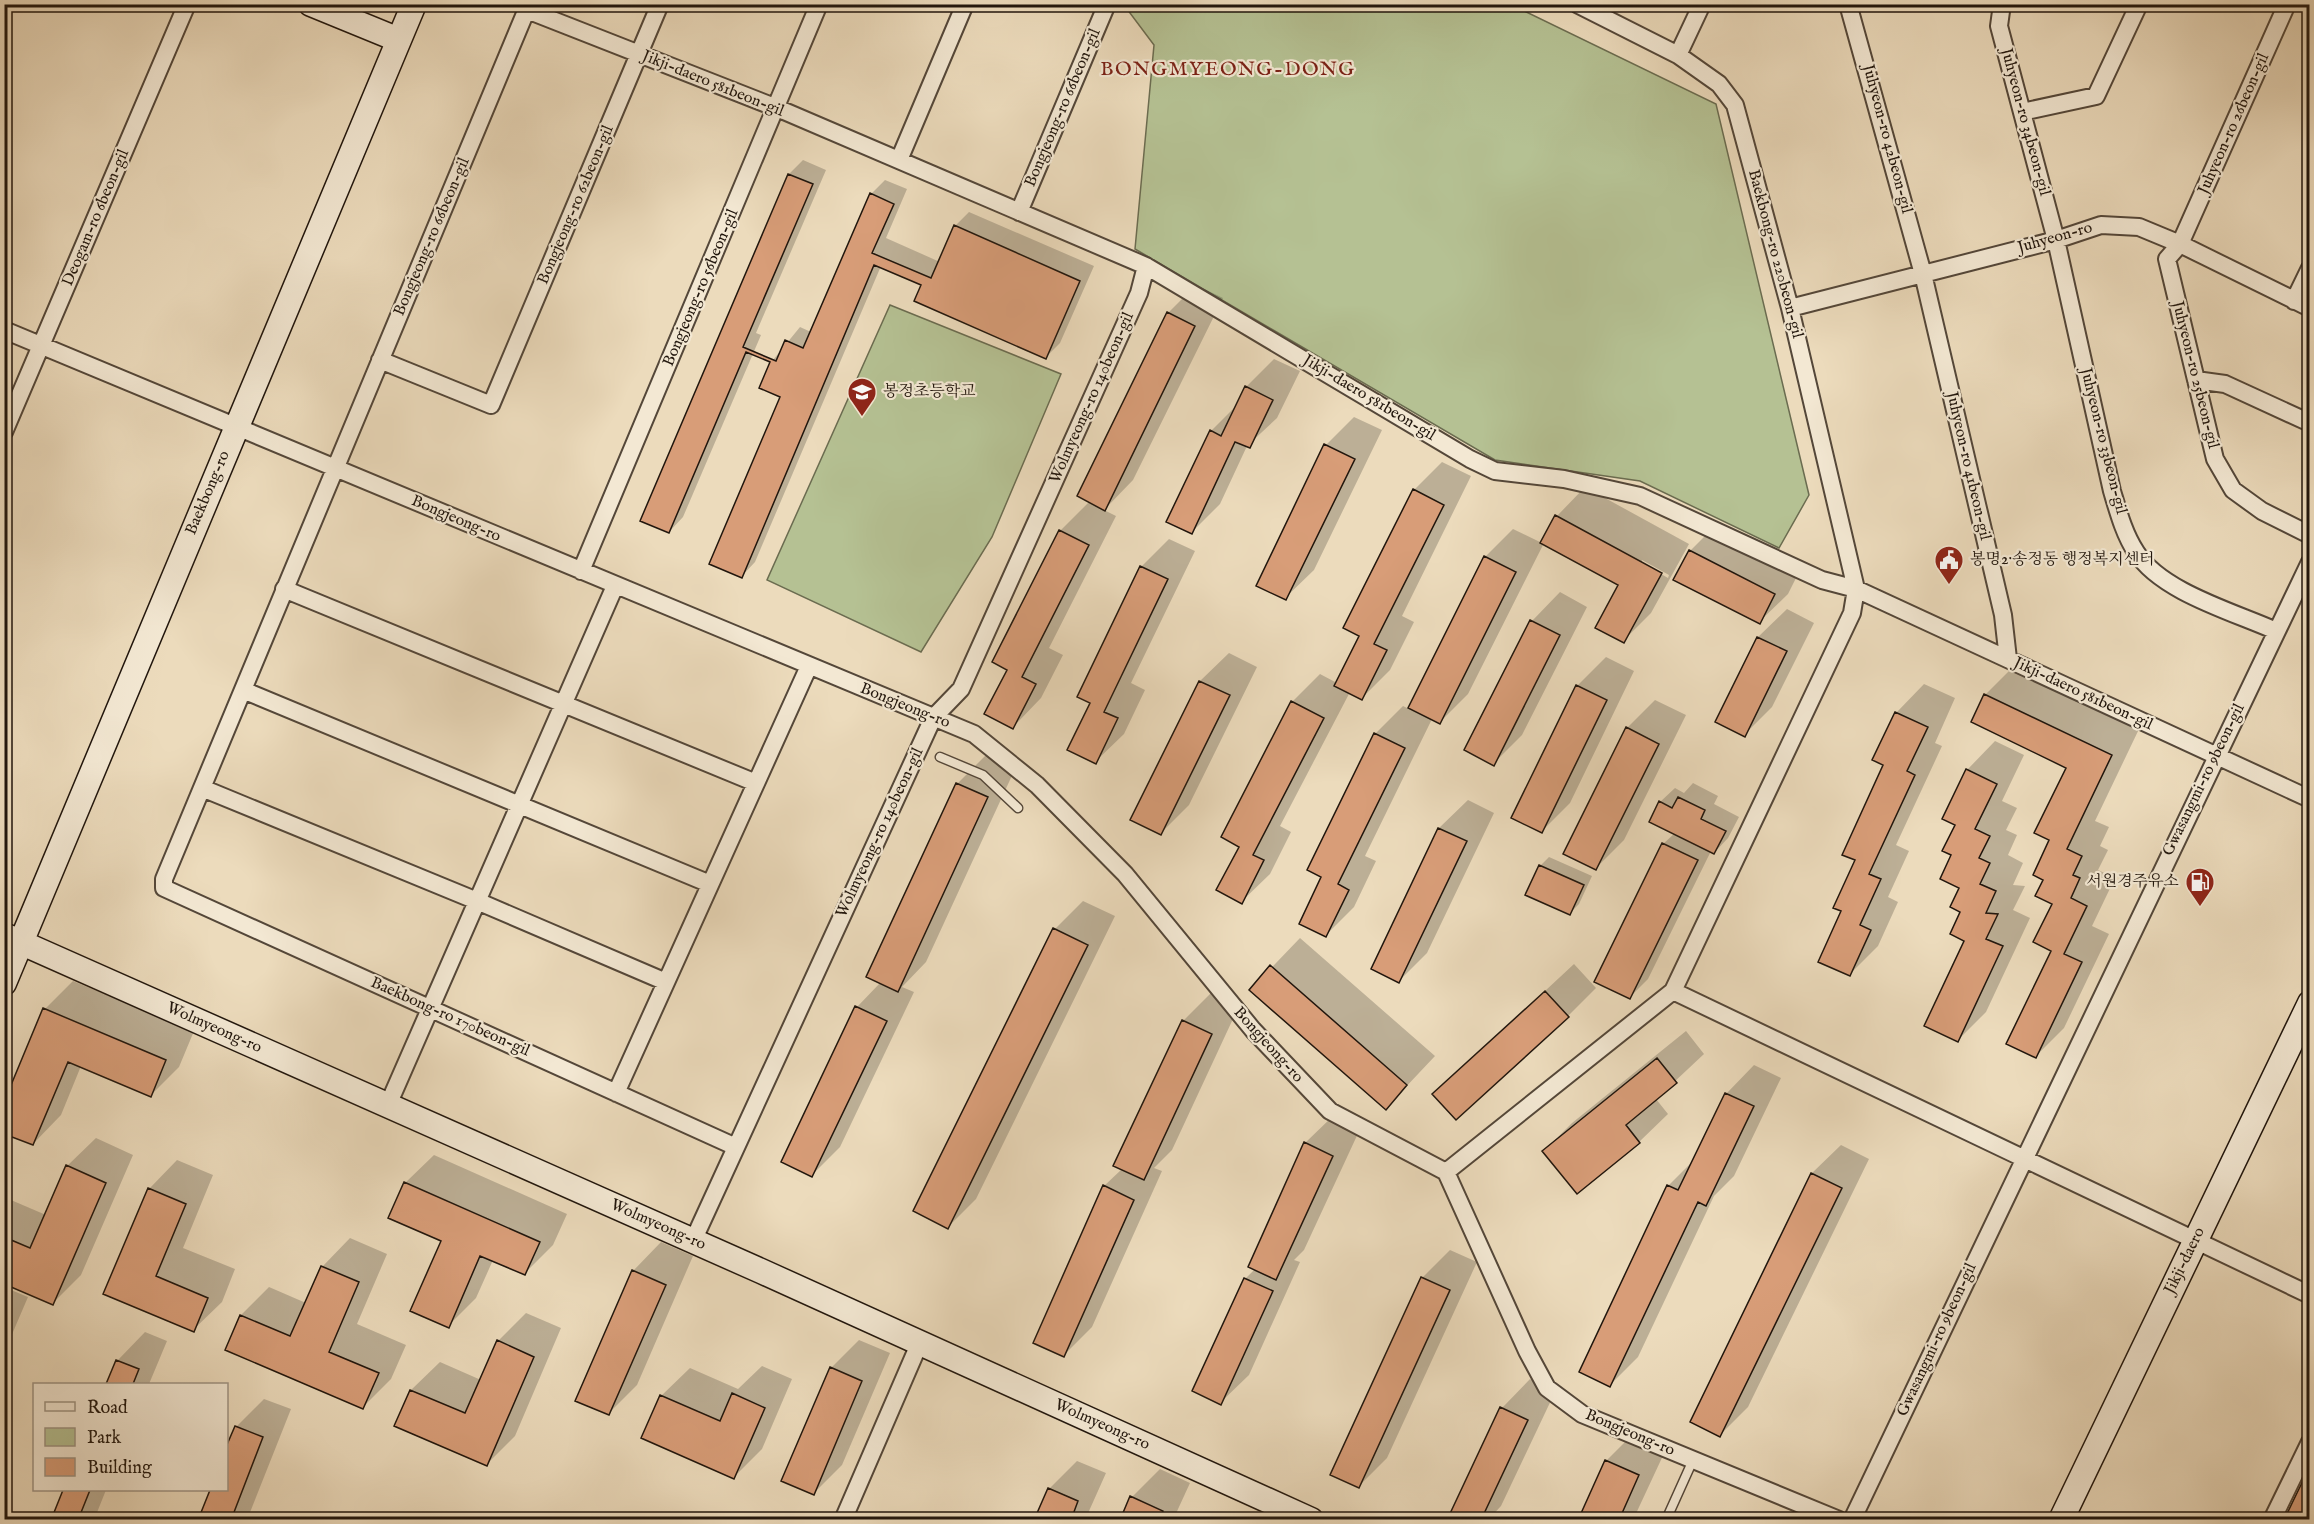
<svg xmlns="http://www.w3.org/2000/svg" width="2314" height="1524" font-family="'IM FELL English','Noto Serif KR',serif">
	<rect width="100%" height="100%" fill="#ecdbbc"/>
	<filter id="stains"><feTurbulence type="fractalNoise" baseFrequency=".00333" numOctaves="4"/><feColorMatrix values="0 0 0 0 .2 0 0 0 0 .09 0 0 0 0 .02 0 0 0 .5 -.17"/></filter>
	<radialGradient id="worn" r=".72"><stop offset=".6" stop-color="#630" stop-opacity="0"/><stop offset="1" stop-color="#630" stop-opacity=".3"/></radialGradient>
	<path fill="#b5c193" stroke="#6b6c50" stroke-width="1.5" d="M1124,5h388l204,99 93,391 -30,53 -139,-67 -145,-21 -360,-211 19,-204z
		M890,305l171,69 -69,163 -71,115 -154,-72z"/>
	<path fill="#0003" fill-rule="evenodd" d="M803,160l23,10 -70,163 5,2 -78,182 -14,15 120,-358z
		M885,180l22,9 -21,49 54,24 15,-36 14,-14 125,54 -34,77 -14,14 -123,-73 -42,-18 -126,296 -14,15 41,-181 -9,-36 27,-33 11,5 60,-138z
		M1196,285l27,13 -90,182 -29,30 12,6 -67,132 14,7 -22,43 -28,29 -4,-58 51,-138 30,-30 78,-188z
		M1274,359l26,12 -23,47 -30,28 -27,58 -28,28 19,-101 28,-28 7,-16z
		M1354,417l28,13 -68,140 -29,28 41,-153z
		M1442,462l29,14 -69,140 12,6 -24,48 -28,28 -12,-6 -70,134 11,6 -21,42 -29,28v-56l51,-144 28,-28 17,9 24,-48 53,-145z
		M1585,487l104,57 -38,69 -28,28 -3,-57 -76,-41 -76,151 -28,28 -8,-3 -67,137 11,5 -22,46 -28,28 -3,-58 52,-143 28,-28 6,3 76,-152 28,-28 29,14 15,-27zM1642,560l27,15 -1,3 -26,-15z
		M1718,523l84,43 -14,28 -29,28 -69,-71z
		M1169,539l26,12 -64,132 14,7 -21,44 -29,28 -3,-60 49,-135z
		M1560,592l27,15 -65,128 -29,29 -27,-15 66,-128z
		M1787,609l27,14 -42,84 -28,28 -27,-13 41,-85z
		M1229,653l28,14 -68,138 -28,28 -29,-14 68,-138z
		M1606,657l28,14 -64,132 -29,29 -28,-15 64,-131z
		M2014,666l126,61 -45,94 14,6 -9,19 8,4 -10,20 17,8 -23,48 17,8 -45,94 -28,28 17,-106 1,-47 -9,-24 23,-112 -95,-46 13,-27z
		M1924,684l31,14 -20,45 7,3 -46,99 13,6 -21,46 10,5 -20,44 -29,29 -6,-65 42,-146 11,-51z
		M1655,700l31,15 -62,125 -28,28 31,-140z
		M1995,741l29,14 -22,46 15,7 -11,22 11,5 -9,20 15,8 -10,22 12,1 -12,24 17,8 -44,94 -28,28 8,-100 -5,-53 -8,-33 3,-30 11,-54z
		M986,755l29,14 -89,193 -24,25 12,5 -74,155 -28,28 -29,-14 74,-154 24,-25 -13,-6 90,-193z
		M1693,783l25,13 -4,8 25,13 -11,21 -14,15 -3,-2 -63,128 -19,19 34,-154 12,-11 -15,-31 15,-14 9,5z
		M1468,800l26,13 -67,140 -28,28 -26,-12 66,-141z
		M1549,857l43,19 -13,28 -9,9 -30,-47z
		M1083,901l32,15 -139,283 -28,28 -33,-16 140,-282z
		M1300,938l135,118 -49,52 -135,-119z
		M1574,964l22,24 -28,28 -134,78z
		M73,981l121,50 -15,36 -28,28 -70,-29 -20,49 -28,29 12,-135z
		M1211,993l28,13 -67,144 -18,18 8,3 -70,156 -28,28 40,-169 18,-17 61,-148z
		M1686,1031l18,23 -48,45 12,15 -29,28 -62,50 -33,-41 28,-28z
		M1754,1065l27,13 -47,98 -20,20 -76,161 -28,28 58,-199 26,-26 32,-66z
		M1334,1115l27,12 -57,123 -10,10 6,2 -51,113 -29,28 -26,-12 51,-112 10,-10 50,-126z
		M96,1138l37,17 -52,120 -29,29 -48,-22v-85l42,18 21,-49z
		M1841,1145l28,14 -121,248 -28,28 -28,-14 120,-248z
		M434,1155l133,59 -14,31 -28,28 -32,-13 -17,38 -28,28 -5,-86 -38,-57z
		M177,1160l36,15 -30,73 52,21 -13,33 -29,28 -88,-37 44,-104z
		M350,1238l37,16 -30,70 49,21 -15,34 -28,28 -136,-58 14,-34 28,-28 37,16 16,-36z
		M661,1242l32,14 -56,129 -28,28 24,-142z
		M1450,1250l27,12 -90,196 -28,28 63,-208z
		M4,1287l24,10 -24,56z
		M526,1313l35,15 -46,108 -28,28 -91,-39 15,-35 29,-28 41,18 17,-39z
		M145,1332l22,9 -18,43h-42l10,-23z
		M859,1340l31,13 -48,112 -28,28 17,-125z
		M762,1366l30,13 -30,70 -28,28 -73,-81 29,-28 48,21z
		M1530,1379l25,13 -54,114 -13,14h-39l53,-112z
		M264,1399l27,10 -44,111h-47l11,-30h15l10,-63z
		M1635,1432l32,15 -34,73h-54l28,-60z
		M1077,1461l29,12 -21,47h-49l13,-31z
		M1160,1469l30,14 -17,37h-51l10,-23z
		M64,1490h42l-12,30h-42z
		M1227,1515l9,5h-14z"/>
	<path fill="#d89d78" stroke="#21160d" stroke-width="1.5" d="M788,174l25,10 -70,163 33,14 9,-21 18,8 67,-155 24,11 -22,49 59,25 23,-53 126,56 -34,78 -132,-58 7,-16 -47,-20 -132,313 -33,-14 71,-167 -21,-9 11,-26 -24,-10 -77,181 -29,-12z
		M1167,312l28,14 -90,185 -28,-15z
		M1245,386l28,14 -23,48 -15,-6 -43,92 -26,-12 44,-92 11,6z
		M1324,444l31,15 -69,141 -30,-14z
		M1413,489l31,16 -70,139 13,6 -25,50 -28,-14 25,-50 -16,-8z
		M1555,515l107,58 -38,70 -29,-15 23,-43 -78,-42z
		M1059,530l30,15 -67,132 14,7 -23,45 -29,-15 23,-44 -15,-8z
		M1689,550l86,44 -15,30 -87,-44z
		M1484,556l32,16 -76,152 -32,-16z
		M1140,566l28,13 -64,133 14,6 -22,46 -29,-14 23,-47 -13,-6z
		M1530,620l30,15 -66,131 -30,-16z
		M1757,637l30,14 -42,86 -30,-15z
		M1199,681l31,14 -69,140 -31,-15z
		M1576,685l31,15 -65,133 -31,-15z
		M1984,694l128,61 -45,94 15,7 -9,19 7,3 -9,20 16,8 -23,48 18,8 -46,96 -30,-14 45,-93 -18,-9 19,-38 -17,-8 8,-16 -10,-5 16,-35 -15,-7 32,-65 -95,-46z
		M1291,701l33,17 -71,137 11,5 -22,44 -26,-14 23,-43 -18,-10z
		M1895,712l33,15 -21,44 8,4 -46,99 12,5 -21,46 11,5 -21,46 -32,-14 23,-51 -8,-3 22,-48 -13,-5 41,-90 -11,-5z
		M1626,727l33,17 -63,126 -33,-16z
		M1374,733l31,15 -67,136 11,6 -23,47 -27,-13 22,-47 -14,-7z
		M1966,769l31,15 -22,45 15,7 -11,22 11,5 -10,21 16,7 -10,22 12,1 -12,25 17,7 -45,96 -34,-16 40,-85 -14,-7 10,-22 -10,-5 9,-19 -19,-9 11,-24 -9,-4 13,-26 -13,-6z
		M956,783l32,14 -90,195 -32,-15z
		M1678,797l27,13 -4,9 25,12 -12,23 -65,-32 10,-21 13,7z
		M1438,828l29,13 -68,142 -28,-14z
		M1662,843l36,17 -68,139 -36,-17z
		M1539,865l45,20 -14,30 -45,-20z
		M1053,928l35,17 -140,284 -35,-18z
		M1270,965l137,120 -21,25 -137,-120z
		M1545,991l24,26 -113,103 -24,-26z
		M855,1006l32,15 -75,156 -31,-15z
		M43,1008l123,52 -15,37 -83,-35 -35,83 -29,-11v-32z
		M1182,1020l30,14 -68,146 -31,-14z
		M1657,1058l20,25 -51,42 14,18 -63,51 -35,-43z
		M1725,1093l29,13 -48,100 -8,-4 -88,185 -31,-15 88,-187 11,5z
		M1304,1142l29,14 -57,124 -28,-13z
		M66,1165l40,18 -53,122 -49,-21v-47l26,11z
		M1811,1173l31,15 -122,249 -30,-15z
		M404,1182l136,60 -15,33 -45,-19 -31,72 -39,-17 31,-70 -53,-23z
		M1103,1185l31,15 -70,157 -31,-14z
		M148,1188l38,16 -30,72 52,22 -14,34 -91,-38z
		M321,1266l38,16 -30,70 50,21 -16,36 -138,-59 15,-35 50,21z
		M632,1270l34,15 -57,130 -34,-14z
		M1421,1277l29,13 -91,198 -29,-13z
		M1244,1278l29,13 -52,114 -29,-14z
		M497,1340l37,17 -47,109 -93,-40 16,-36 55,23z
		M116,1360l23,9 -6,15h-27z
		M830,1367l32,14 -48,114 -33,-14z
		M732,1393l33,15 -31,71 -93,-41 19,-43 60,26z
		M1500,1407l28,13 -47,100h-34z
		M235,1426l28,11 -32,83h-33l12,-30h16v-43z
		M1605,1460l34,15 -20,45h-41z
		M2310,1466v54h-26z
		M1048,1488l30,13 -7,19h-37z
		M63,1490h27l-12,30h-27z
		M1130,1496l33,15 -4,9h-39z"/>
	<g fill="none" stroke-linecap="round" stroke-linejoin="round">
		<g stroke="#544739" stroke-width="11">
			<path id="lane" d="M940,757l43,18 35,33
				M1666,1520l27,-60"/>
		</g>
		<g stroke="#544739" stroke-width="20">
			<path id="street" d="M529,4l-365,875v9l572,259
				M1848,4l75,270 80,341 5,44
				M2002,4l-3,22 57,214 56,251c6,20 12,43 24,61 25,40 98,60 140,79
				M2287,4l-107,240 -13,15 48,200 18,31 29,21 48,24
				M527,10l250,98 369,158 324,193 25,12 69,8 76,17 182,84 34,9 454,210
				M1678,55l24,-51
				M2022,112l74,-16 43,-92
				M899,160l66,-156
				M1019,212l88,-208
				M2294,301l16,-33
				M1790,308l266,-68 45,-15 38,2 41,17 130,64
				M4,330l970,404 63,51 88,89 128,156 77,81 116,61 81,179 20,37 35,26 257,106
				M380,360l111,45 169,-401
				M2196,380l29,4 85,39
				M4,432l183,-428
				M581,571l238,-567
				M284,589l472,194
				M243,690l467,194
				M202,788l275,113 189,81
				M1673,991l637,304
				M616,1093l193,-427
				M388,1105l227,-519
				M1446,1172l227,-181 179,-378 4,-24 -66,-281 -55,-203 -16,-21 -41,-29 -101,-51
				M693,1241l240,-523 28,-29 178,-396 7,-27
				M843,1520l77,-178
				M1852,1520l458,-958
				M2272,1520l38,-78"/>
		</g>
		<g stroke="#21160d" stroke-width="27">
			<path id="secondary" d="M311,4l88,36
				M4,935l757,336 550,249
				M4,983l410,-979
				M2061,1520l249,-517"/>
		</g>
		<use href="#lane" stroke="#f3e8d3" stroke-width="8"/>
		<use href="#street" stroke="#f3e8d3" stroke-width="16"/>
		<use href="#secondary" stroke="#f3e8d3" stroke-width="24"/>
	</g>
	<defs>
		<g id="school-pin" transform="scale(1.5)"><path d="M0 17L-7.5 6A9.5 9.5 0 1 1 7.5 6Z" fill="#8f2418" stroke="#f3e8d3"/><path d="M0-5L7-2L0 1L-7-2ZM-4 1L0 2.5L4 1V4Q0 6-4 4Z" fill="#fff"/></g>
		<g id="civic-pin" transform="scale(1.5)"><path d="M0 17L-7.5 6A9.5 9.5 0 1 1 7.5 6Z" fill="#8f2418" stroke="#f3e8d3"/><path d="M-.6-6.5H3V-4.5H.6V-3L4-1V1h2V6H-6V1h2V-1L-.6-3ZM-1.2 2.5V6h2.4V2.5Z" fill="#fff"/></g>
		<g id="fuel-pin" transform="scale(1.5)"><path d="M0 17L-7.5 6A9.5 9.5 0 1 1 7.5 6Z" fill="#8f2418" stroke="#f3e8d3"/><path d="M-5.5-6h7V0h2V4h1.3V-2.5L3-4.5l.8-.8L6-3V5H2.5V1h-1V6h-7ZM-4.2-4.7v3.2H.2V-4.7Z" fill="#fff"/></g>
	</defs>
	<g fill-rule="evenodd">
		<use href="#school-pin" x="862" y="392"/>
		<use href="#civic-pin" x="1949" y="560"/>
		<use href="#fuel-pin" x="2200" y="882"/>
	</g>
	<g text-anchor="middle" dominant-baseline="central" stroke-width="4.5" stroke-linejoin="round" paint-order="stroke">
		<g font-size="16" fill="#21160d" stroke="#f3e8d3">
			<text transform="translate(713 84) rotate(22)">Jikji-daero 581beon-gil</text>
			<text transform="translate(1063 108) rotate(-67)">Bongjeong-ro 66beon-gil</text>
			<text transform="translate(2025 122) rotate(75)">Juhyeon-ro 34beon-gil</text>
			<text transform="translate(2234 124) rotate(-66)">Juhyeon-ro 26beon-gil</text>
			<text transform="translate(1887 139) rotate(75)">Juhyeon-ro 42beon-gil</text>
			<text transform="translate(576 205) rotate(-67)">Bongjeong-ro 62beon-gil</text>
			<text transform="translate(96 218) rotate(-67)">Deogam-ro 6beon-gil</text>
			<text transform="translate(432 237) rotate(-67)">Bongjeong-ro 66beon-gil</text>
			<text transform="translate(2055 238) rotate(-16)">Juhyeon-ro</text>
			<text transform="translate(1775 254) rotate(75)">Baekbong-ro 220beon-gil</text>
			<text transform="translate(701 288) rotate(-67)">Bongjeong-ro 56beon-gil</text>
			<text transform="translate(2195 375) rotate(76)">Juhyeon-ro 25beon-gil</text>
			<text transform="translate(1092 398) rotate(-66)">Wolmyeong-ro 140beon-gil</text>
			<text transform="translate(1369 398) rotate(31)">Jikji-daero 581beon-gil</text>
			<text transform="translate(2103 441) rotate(76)">Juhyeon-ro 33beon-gil</text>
			<text transform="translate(1968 466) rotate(77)">Juhyeon-ro 41beon-gil</text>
			<text transform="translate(208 493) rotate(-67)">Baekbong-ro</text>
			<text transform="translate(456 519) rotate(23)">Bongjeong-ro</text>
			<text transform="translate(2083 694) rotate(25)">Jikji-daero 581beon-gil</text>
			<text transform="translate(905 706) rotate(22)">Bongjeong-ro</text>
			<text transform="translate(2204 780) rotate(-64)">Gwasangmi-ro 9beon-gil</text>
			<text transform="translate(880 833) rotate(-65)">Wolmyeong-ro 140beon-gil</text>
			<text transform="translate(450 1017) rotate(24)">Baekbong-ro 170beon-gil</text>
			<text transform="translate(214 1028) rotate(24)">Wolmyeong-ro</text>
			<text transform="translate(1268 1045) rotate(48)">Bongjeong-ro</text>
			<text transform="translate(658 1225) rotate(24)">Wolmyeong-ro</text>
			<text transform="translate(2185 1261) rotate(-64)">Jikji-daero</text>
			<text transform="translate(1937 1340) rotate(-65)">Gwasangmi-ro 9beon-gil</text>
			<text transform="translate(1102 1425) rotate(24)">Wolmyeong-ro</text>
			<text transform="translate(1630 1433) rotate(23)">Bongjeong-ro</text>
		</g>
		<g font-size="16" fill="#21160d" stroke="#f3e8d3" text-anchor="start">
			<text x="883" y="392">봉정초등학교</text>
			<text x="1970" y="560">봉명2·송정동 행정복지센터</text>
			<text x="2179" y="882" text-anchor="end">서원경주유소</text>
		</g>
		<g font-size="20" letter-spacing="1.5" fill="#7a1f14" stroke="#f3e8d3">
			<text x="1228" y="69">BONGMYEONG-DONG</text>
		</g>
	</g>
	<rect width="2314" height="1524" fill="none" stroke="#ecdbbc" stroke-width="24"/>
	<rect x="6" y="6" width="2302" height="1512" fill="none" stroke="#21160d" stroke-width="3"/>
	<rect x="12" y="12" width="2290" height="1500" fill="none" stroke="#21160d" stroke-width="1.5"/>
	<rect x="33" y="1383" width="195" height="108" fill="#f3e8d3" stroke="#9f9484" stroke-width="1.5"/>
	<rect x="45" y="1402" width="30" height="9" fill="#f3e8d3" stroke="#9f9484" stroke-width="1.5"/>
	<text x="87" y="1413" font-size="18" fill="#21160d">Road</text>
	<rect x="45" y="1428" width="30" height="18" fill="#b5c193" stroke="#9f9484" stroke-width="1.5"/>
	<text x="87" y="1443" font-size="18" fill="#21160d">Park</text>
	<rect x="45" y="1458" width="30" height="18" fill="#d89d78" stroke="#9f9484" stroke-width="1.5"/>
	<text x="87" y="1473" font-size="18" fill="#21160d">Building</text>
	<rect width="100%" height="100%" filter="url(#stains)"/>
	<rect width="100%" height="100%" fill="url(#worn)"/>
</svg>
